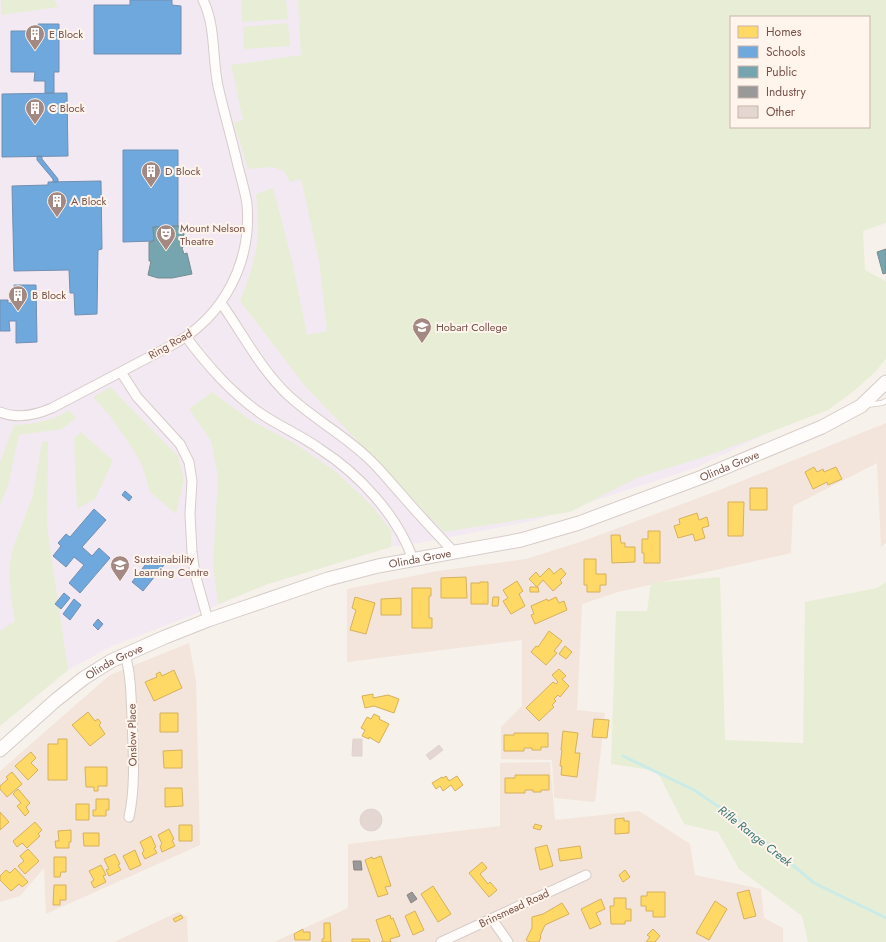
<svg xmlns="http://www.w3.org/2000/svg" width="886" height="942" font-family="Jost,sans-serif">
	<rect width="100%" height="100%" fill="#f7f1eb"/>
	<path fill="#f3e5db" d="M886,423v120l-5,4 -4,-84 -84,43 -2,47 -173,39 -36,12 -5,106 28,3 -10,89 -41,-4 -2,-38 -51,-1v-32l21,-21v-66l-175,22v-73l91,-18 88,-12 60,-19 131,-49z
		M189,643l7,38 4,164 -154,69 -2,-46 -24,28 -20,6v-131l110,-96z
		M550,762l5,58 84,-9 51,33 5,31 66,14 3,29 19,10v14h-509l74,-34v-64l152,-18v-63z
		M178,912l9,5 1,25h-74z"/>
	<path fill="#f2e9f3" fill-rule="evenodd" d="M0,0h881l5,57v155l-49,20 -11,173 -131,63 -163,53 -101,20 -40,6 -123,37 -75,31 -81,31 -44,24 -68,56zM731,17h138v110h-138z"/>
	<path fill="#e8eed5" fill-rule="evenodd" d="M1,0h53l5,7 -58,8z
		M241,0h45l2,19 -46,3z
		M298,0h588v223l-23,8 2,39 21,11v78l-11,13 -21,19 -26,19 -118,45 -71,22 -69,35 -126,20 -139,-146 -65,-85c10,-25 19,-51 18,-79 0,-9 -1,-19 -2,-28l17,-6 19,73 15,74 20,-4 -8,-70 -18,-82 -11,3 -6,-11 -12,-4 -24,2 -14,-46 9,-3 -12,-55 70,-10zM731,17h138v110h-138z
		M288,23l2,23 -46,3 -1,-22z
		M110,387l68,69 6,23 -8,35 -26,-22 -8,-27 -8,-14 -24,-35 -17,-19z
		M212,392l38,28 44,23 42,29 37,35 18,24v16l-123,37 -50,20 -5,-38 5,-90 -7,-35 -22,-32z
		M69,410l7,8 -14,11 -43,6 -11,51 -8,19v-43l14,-37 22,-2 19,-5z
		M81,432l32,29 -18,38 -18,10 -3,-71z
		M48,441l-1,85 21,144 -68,56v-95l15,-10 -4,-22 -2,-30 4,-21 20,-53 9,-53z
		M720,577l5,163 78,3 2,-141 72,-14 9,-6v360h-78l-6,-26 -63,-47 -21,-37 -34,-8 -27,-53 -46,-7 5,-153h31l4,-28z"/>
	<path fill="#ffd966" stroke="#d6b05d" d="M814,467l3,5 6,-3 1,3 12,-5 6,12 -14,6 -1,-3 -14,7 -8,-17z
		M750,488h17v22h-17z
		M728,502h16l-1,34h-15z
		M697,513l2,7 8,-3 2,9 -7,2 3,10 -10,3 -2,-7 -15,4 -4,-12 6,-2 -1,-5z
		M648,531h12v32h-16v-10h-2v-14h6z
		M611,535h9l1,8h4v4h10v15l-23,1z
		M584,559h12v15h10v11h-6v7h-13v-7h-3z
		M549,568l5,6 7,-6 5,6 -6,6 2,3 -9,8 -10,-11 -6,7 -8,-8 7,-7 4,5z
		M466,577l1,21h-26v-20z
		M517,581l6,10 -4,3 6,12 -14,8 -8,-13 5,-3 -5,-8z
		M480,582h8v22h-17v-21h9z
		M530,587h8l1,5h-9z
		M412,588h19v8h-2v22h3v10h-20z
		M355,597l20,6 -9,31 -16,-4 6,-20 -4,-2z
		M493,597h6l-1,9h-6z
		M556,597l3,6 5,-2 3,9 -32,14 -4,-9 3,-1 -3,-8 16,-7 1,2z
		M401,598v17h-20v-16z
		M549,631l13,10 -8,10 3,2 -11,12 -15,-13 5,-6 2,1z
		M565,646l7,6 -6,7 -7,-5z
		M559,669l7,7 -4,3 7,7 -9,11 -2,-2 -4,4 2,2 -4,4 2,2 -15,14 -13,-13 27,-26 3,2 2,-2 -6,-7z
		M174,670l8,18 -28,13 -9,-19 12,-5 -1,-3 4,-2 2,4z
		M373,694v4l15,-3 11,4 -5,14 -20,-7 -9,2 -3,-12z
		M88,712l7,9 3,-2 3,4 -2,2 6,9 -15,12 -18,-21z
		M160,713h18v19h-18z
		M374,714l6,3 -1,2 10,5 -10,19 -10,-6v2l-7,-3 3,-6 -4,-2 6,-11 4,2z
		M594,719l15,1 -2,18 -15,-1z
		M563,731l15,2 -3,20h5l-3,24 -16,-2 1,-9h-2l2,-16h-1z
		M514,733h34v14h-7v3h-9v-2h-8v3h-20v-16h10z
		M58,739h9v41h-19v-36h10z
		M182,750v18h-18l-1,-17z
		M31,752l5,6 -5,5 7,7 -10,10 -13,-14z
		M85,767h22v19h-9v5h-4v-4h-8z
		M12,772l10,12 -15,13 -7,-8v-3l8,-7 -2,-2z
		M515,775h34v15h-8v2h-8v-2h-8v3h-20v-15h10z
		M446,776l3,5 8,-5 6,9 -8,6 -4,-6 -8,6 -3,-5 -4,3 -4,-6 10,-6 1,1z
		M165,788h17l1,18 -18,1z
		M18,789l12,14 -4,4 3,5 -4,4 -8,-10 4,-3 -8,-9z
		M96,799h13v11h-3v6h-13v-6h3z
		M76,804h13v16h-13z
		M0,812l9,10 -9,8z
		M624,818v3h5v12l-14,1v-15z
		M35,822l7,8 -4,4 2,2 -13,12 -5,-5 -5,4 -4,-6z
		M535,824l7,2 -2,4 -7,-2z
		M179,825h13v16h-13z
		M169,829l5,10 -2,1 3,6 -13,6 -2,-6 2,-2 -4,-9z
		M71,830v12h-2v6h-13l-1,-7h4l-1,-10z
		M83,833h16v13h-15z
		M151,836l5,11 -2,1 3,5 -12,6 -3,-6 2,-2 -4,-9z
		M547,845l6,21 -13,4 -5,-22z
		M580,846l2,12 -22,3 -2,-12z
		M28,849l11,12 -14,13 -7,-8 6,-5 -4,-5z
		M135,850l6,15 -11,5 -7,-14z
		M115,854l5,10 -2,1 3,5 -12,6 -3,-6 3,-1 -5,-10z
		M381,856l10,30 -6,1 3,7 -10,3 -13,-37 7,-3 1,2z
		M54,857h12v15h-5l-1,5h-6z
		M482,862l5,6 -7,6 8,10 2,-2 7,8 -8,7 -20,-24z
		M101,865l5,10 -3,1 3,6 -12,6 -3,-6 3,-2 -5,-9z
		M15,868l13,14 -6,5 -3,-3 -8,7 -11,-11v-4l6,-6 4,3z
		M625,870l5,7 -7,5 -4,-7z
		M54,885h12v15h-6v5h-7z
		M433,886l18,28 -13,8 -17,-28z
		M749,890l7,26 -12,3 -7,-26z
		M647,892h18v25h-12v-6h-7v-5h-5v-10h6z
		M614,898h12v11h5v12h-6v3h-14l-1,-18h4z
		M601,899l4,10 -9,4 5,11 -11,5 -9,-20z
		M715,901l12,8 -18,31 -13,-7z
		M562,903l7,11 -24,11 -5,11 1,1 -2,5h-9l-4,-2 6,-12v-11l11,-3z
		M415,911l9,19 -11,5 -8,-19z
		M181,915l2,3 -8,4 -2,-3z
		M390,915l1,4 2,-1 7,18 -10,3 1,3h-10l2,-1 -7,-21z
		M324,923h6l1,19h-9v-3h2z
		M303,929v3h7v8h-15l-1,-6z
		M653,929l7,7 -5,6h-9l4,-5 -3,-2z
		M352,939h17l1,3h-18z"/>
	<path fill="#6fa8dc" stroke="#728eb0" d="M130,0h42v5l9,1v48h-87v-49h36z
		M38,24h21v48h-5v21h-9v-12h-11l1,-9h-24v-41h27z
		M67,93l1,63 -66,1v-63z
		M123,150h55v76l-25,1 1,14 -31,1z
		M37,156h5v3l16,20v3h-5v-3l-16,-19z
		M101,181l1,68 -4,1 -1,64 -22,1 -1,-22h-4l-1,-23 -55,1 -2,-85 36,-1v-3z
		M14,285h22l1,57 -21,1v-22h-7l1,10h-10v-31h8v3h10v-4h-3z
		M125,491l7,6 -3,4 -7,-6z
		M94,509l12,11 -24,27 10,9 7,-8 11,10 -30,35 -11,-10 15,-18 -10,-8 -8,10 -13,-11 8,-10 -3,-3 8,-9 4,3z
		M152,556l12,9 -21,26 -11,-9z
		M64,593l6,5 -9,11 -6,-5z
		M74,599l7,6 -11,15 -7,-6z
		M98,619l5,5 -5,6 -5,-5z"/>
	<path fill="#76a5af" stroke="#778c90" d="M184,226v13h1v6l-3,3 2,6 3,-1 5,21 -20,4h-14l-10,-3 3,-14h-2v-19l5,-1 -1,-14z
		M886,249v24l-3,1 -6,-22z"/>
	<path fill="#999" stroke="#8f8381" d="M353,861h8l1,9h-8z
		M412,892l5,7 -6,4 -4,-8z"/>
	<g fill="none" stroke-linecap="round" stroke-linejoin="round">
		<path stroke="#cbebe8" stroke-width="3" d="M623,756l71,34 49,33 71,60 72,35"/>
	</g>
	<path fill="#e4d7d2" stroke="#e1d3cd" d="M353,739h9v17h-10z
		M439,745l4,5 -13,10 -4,-5z
		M360 820a11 11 0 1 1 22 0a11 11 0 1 1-22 0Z"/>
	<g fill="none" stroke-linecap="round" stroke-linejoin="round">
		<g stroke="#d6ccc8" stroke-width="6">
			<path id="service" d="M866,405l16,-2 4,-2"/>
		</g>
		<g stroke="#d6ccc8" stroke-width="11">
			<path id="minor" d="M221,303c22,31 40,67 68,93 25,23 55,39 79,62 12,11 22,24 33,36 17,20 35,39 53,58
				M186,337c22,29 46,57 77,78 18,12 39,21 57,34 39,25 77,66 93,110
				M121,372l16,25 43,47 9,18 3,19 -2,33 2,38 3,22 13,46
				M0,412c17,7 36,3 52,-4l122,-64c50,-28 78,-82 73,-140 -2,-13 -6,-26 -9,-38 -6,-27 -14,-53 -20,-80 -6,-28 -2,-60 -15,-86
				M125,654c6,21 6,42 7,64 1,32 4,67 -3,99
				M492,919l16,23
				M441,942l145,-67"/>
		</g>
		<g stroke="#d7ccc8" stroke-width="15">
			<g id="secondary">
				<path id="s1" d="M0,750l56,-50 28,-22 27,-17 54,-24 43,-17 120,-41 50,-13 143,-26 58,-17 123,-46 120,-50 39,-21 25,-24"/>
			</g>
		</g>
		<use href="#service" stroke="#fefdfc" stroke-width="4.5"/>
		<use href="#minor" stroke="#fefdfc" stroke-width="9"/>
		<use href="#secondary" stroke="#fefdfc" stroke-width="13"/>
	</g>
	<defs>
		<g id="building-pin" transform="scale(1)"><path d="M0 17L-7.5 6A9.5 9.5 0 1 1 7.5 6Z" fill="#a48982" stroke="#fff5ed"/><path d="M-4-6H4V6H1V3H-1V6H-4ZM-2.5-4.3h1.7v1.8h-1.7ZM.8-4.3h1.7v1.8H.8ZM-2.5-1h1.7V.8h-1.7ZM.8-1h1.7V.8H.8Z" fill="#fff"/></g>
		<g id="theatre-pin" transform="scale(1)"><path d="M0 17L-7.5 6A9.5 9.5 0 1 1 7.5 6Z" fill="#a48982" stroke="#fff5ed"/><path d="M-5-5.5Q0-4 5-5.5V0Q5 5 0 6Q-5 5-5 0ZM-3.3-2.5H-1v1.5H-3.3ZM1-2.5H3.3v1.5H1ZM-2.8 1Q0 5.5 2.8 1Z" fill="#fff"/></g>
		<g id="school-pin" transform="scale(1)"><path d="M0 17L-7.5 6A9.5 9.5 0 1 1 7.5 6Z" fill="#a48982" stroke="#fff5ed"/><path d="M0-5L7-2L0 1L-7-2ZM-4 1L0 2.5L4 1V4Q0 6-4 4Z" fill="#fff"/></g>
	</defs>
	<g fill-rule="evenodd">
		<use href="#building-pin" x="35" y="34"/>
		<use href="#building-pin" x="35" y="108"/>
		<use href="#building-pin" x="151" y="171"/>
		<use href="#building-pin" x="57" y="201"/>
		<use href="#theatre-pin" x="166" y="234"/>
		<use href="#building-pin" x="18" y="295"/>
		<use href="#school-pin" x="422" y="327"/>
		<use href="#school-pin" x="120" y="565"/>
	</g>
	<g text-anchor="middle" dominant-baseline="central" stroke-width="4" stroke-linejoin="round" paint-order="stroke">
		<g font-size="11" fill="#785149" stroke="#fff5ed" text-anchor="start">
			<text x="49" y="34">E Block</text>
			<text x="49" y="108">C Block</text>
			<text x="165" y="171">D Block</text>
			<text x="71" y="201">A Block</text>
			<text x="180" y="228">Mount Nelson<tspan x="180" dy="13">Theatre</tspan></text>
			<text x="32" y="295">B Block</text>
			<text x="436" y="327">Hobart College</text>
			<text x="134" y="559">Sustainability<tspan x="134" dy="13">Learning Centre</tspan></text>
		</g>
		<g font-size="11" fill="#785149" stroke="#fff5ed">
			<text transform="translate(170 344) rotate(-30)">Ring Road</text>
			<text stroke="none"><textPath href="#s1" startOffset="793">Olinda Grove</textPath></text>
			<text stroke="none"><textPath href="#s1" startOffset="469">Olinda Grove</textPath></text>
			<text stroke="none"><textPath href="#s1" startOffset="145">Olinda Grove</textPath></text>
			<text transform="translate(132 735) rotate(-91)">Onslow Place</text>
			<text transform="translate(514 908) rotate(-25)">Brinsmead Road</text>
		</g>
		<g font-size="12" font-style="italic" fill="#387676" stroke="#fff5ed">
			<text transform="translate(755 836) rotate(38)">Rifle Range Creek</text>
		</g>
	</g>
	<rect x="730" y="16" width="140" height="112" fill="#fff5ed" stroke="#c9b3ab"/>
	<rect x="738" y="26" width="20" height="12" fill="#ffd966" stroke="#c9b3ab"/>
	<text x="766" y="36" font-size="12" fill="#785149">Homes</text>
	<rect x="738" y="46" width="20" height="12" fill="#6fa8dc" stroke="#c9b3ab"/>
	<text x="766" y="56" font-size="12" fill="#785149">Schools</text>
	<rect x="738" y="66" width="20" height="12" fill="#76a5af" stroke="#c9b3ab"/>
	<text x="766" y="76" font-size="12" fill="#785149">Public</text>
	<rect x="738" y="86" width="20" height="12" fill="#999999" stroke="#c9b3ab"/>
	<text x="766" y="96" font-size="12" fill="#785149">Industry</text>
	<rect x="738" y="106" width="20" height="12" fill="#e4d7d2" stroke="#c9b3ab"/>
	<text x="766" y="116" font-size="12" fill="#785149">Other</text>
</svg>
